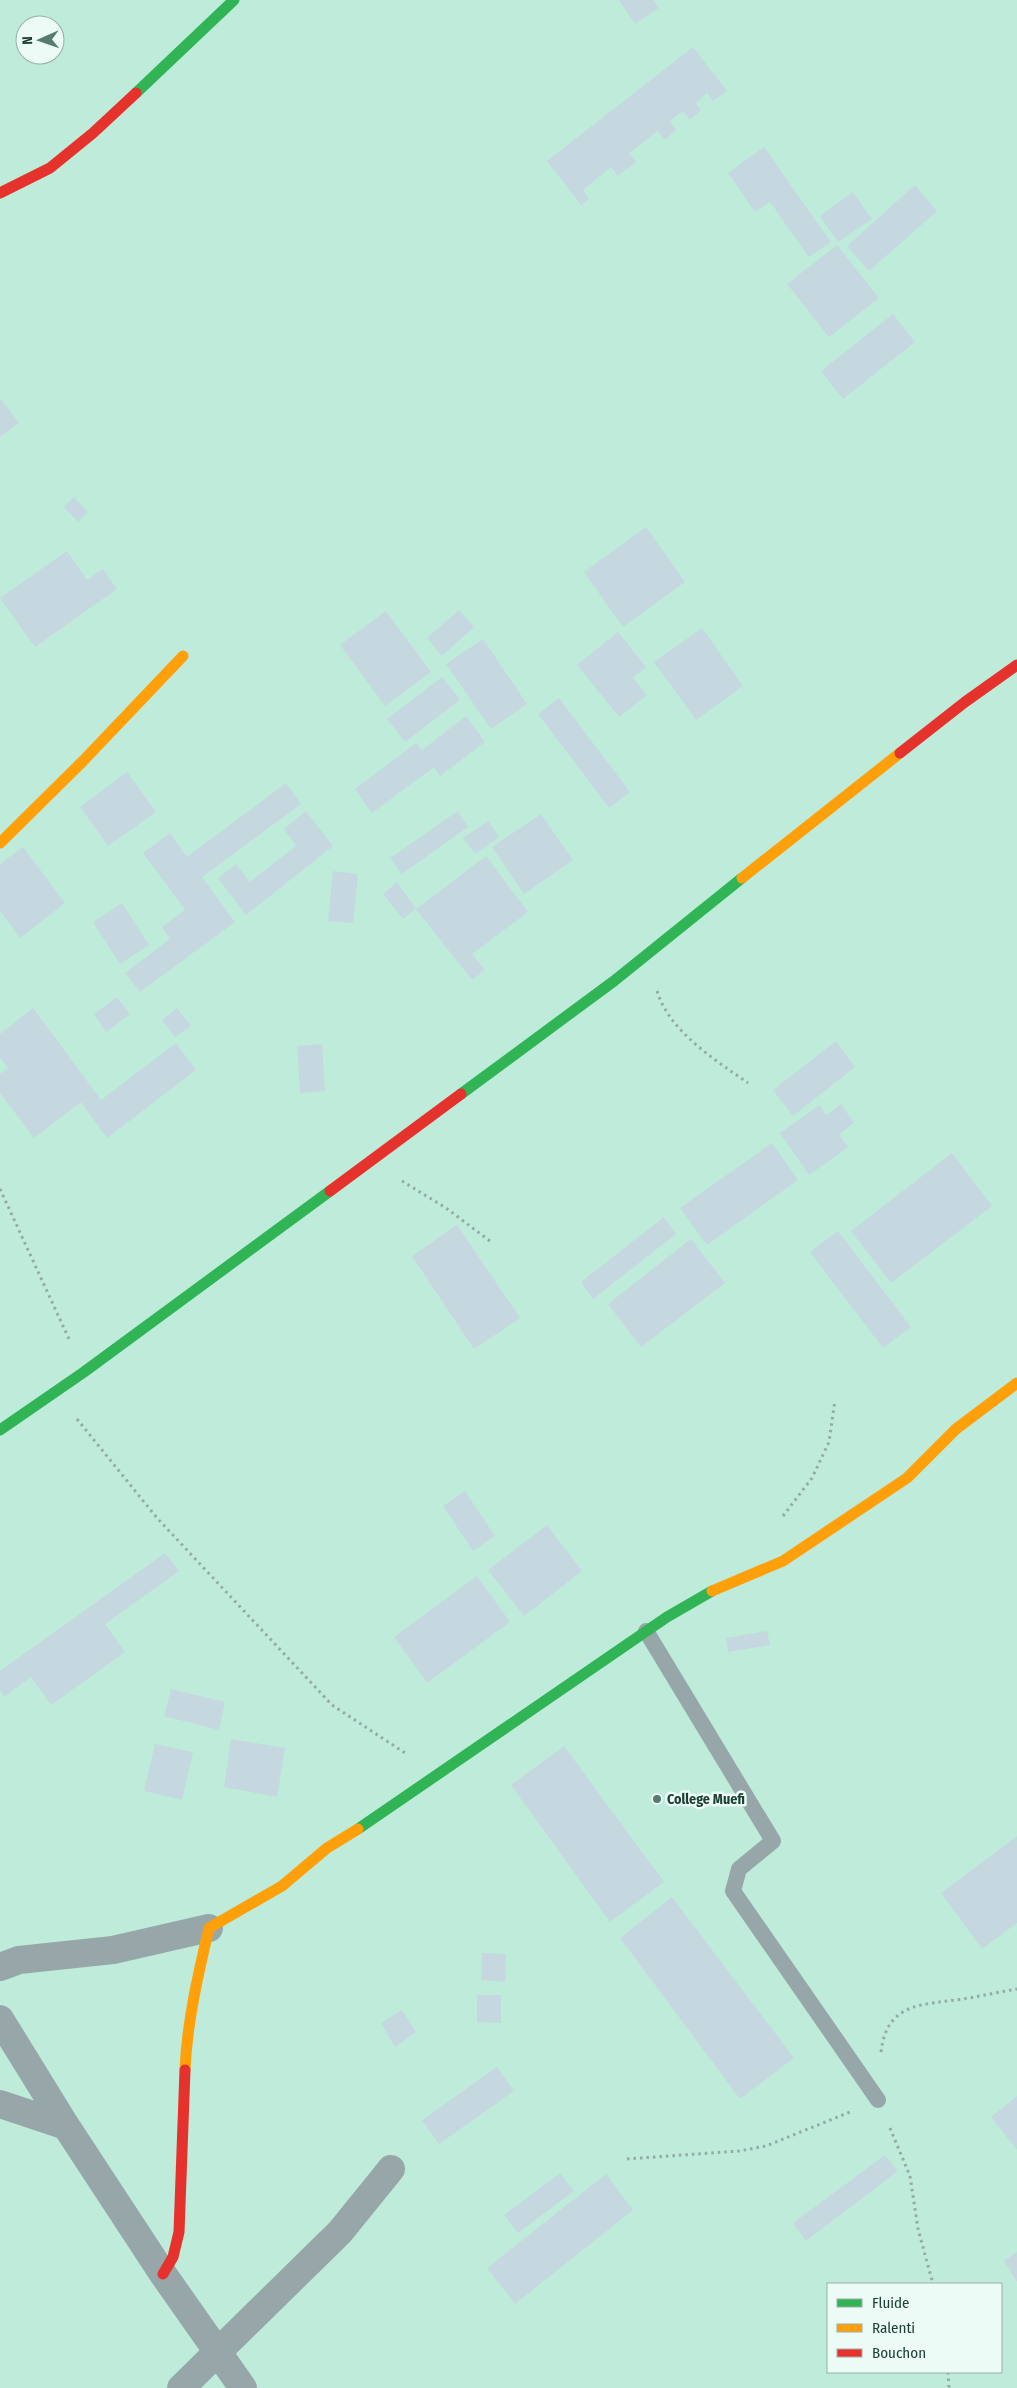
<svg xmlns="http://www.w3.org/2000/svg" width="1017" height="2388" font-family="'Fira Sans Condensed',sans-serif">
	<rect width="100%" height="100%" fill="#beebda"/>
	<path fill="#c6d8df" d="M619,0h34l6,8 -24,16z
		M693,47l34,44 -14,10 -6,-8 -11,10 5,7 -11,10 -7,-9 -13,10 6,9 -11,10 -7,-9 -29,22 7,9 -18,14 -7,-9 -28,23 6,9 -8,6 -34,-44z
		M764,147l67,95 -22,15 -39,-55 -15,10 -27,-39z
		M915,185l22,26 -68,60 -22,-25z
		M853,192l19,27 -34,23 -18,-26z
		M837,245l42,53 -50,39 -42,-53z
		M893,314l22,28 -72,57 -22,-28z
		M0,398l19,25 -19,14z
		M74,497l14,15 -10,10 -14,-15z
		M646,527l39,55 -62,45 -39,-55z
		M67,551l20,29 16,-11 14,20 -82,58 -35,-49z
		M459,610l15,17 -32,29 -15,-18z
		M386,611l45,61 -46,34 -45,-61z
		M702,628l41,58 -47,34 -42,-58z
		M618,632l28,35 -13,11 14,17 -28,22 -42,-52z
		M483,639l44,65 -36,25 -45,-65z
		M442,677l18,23 -55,42 -18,-23z
		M559,698l71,94 -21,16 -71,-94z
		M466,716l19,26 -45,34 -6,-9 -62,46 -17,-24 61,-46 6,7z
		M127,772l29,40 -48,34 -28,-39z
		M286,783l15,21 -99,73 33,45 -95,70 -15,-19 45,-34 -8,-12 23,-17 -42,-57 27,-20 17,24z
		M306,811l27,35 -87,69 -28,-37 18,-14 14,18 46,-36 -12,-17z
		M458,811l10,16 -66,47 -12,-16z
		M541,814l32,46 -49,34 -32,-47z
		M488,821l11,16 -24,17 -12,-16z
		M23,847l42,56 -45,35 -20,-27v-47z
		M486,856l42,56 -56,42 13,16 -13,10 -56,-71z
		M333,871l25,3 -5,49 -25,-2z
		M397,882l19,27 -13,10 -20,-25z
		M122,903l27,42 -29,19 -27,-42z
		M117,997l13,17 -24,18 -12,-18z
		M33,1008l68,92 75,-57 20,27 -89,68 -26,-36 -47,36 -34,-45v-19l8,-6 -8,-11v-23z
		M177,1008l14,18 -16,11 -13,-17z
		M836,1041l19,26 -62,49 -20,-26z
		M322,1044l3,47 -25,2 -3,-47z
		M841,1104l13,19 -15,11 9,13 -39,28 -29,-42 40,-28 6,10z
		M772,1143l26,37 -91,65 -27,-37z
		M952,1153l40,53 -101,77 -40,-52z
		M664,1217l12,17 -83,65 -12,-17z
		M457,1225l63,93 -46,31 -62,-93z
		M838,1231l73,96 -28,21 -73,-96z
		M691,1239l34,44 -84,64 -33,-43z
		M465,1491l30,45 -22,15 -30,-45z
		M547,1525l35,46 -58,45 -36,-46z
		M165,1553l14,18 -74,53 20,28 -74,53 -20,-28 -27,20 -4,-7v-19z
		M477,1576l33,46 -83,61 -33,-46z
		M767,1631l3,14 -42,7 -2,-14z
		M171,1689l54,13 -6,28 -55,-14z
		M231,1739l54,9 -8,49 -53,-10z
		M155,1744l38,8 -11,48 -38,-9z
		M564,1746l100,136 -54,40 -99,-137z
		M1017,1836v87l-35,26 -41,-56z
		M672,1897l122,161 -54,41 -120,-161z
		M482,1953l24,1 -1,28 -24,-2z
		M477,1995h24v28l-24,-1z
		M402,2010l14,22 -21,15 -14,-24z
		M497,2067l17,24 -75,53 -17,-24z
		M1017,2096v54l-26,-33z
		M885,2155l13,16 -92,70 -13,-18z
		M560,2173l14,18 -56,42 -14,-18z
		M606,2174l27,36 -118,94 -28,-36z
		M1017,2252v30l-13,-21z"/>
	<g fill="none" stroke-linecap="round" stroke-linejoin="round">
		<path stroke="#93aaa6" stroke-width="3" stroke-dasharray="2.5 4" stroke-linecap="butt" d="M657,991c12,40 58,69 91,92
			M402,1181l44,27 44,33
			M0,1189l69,150
			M77,1419l80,99 175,187 73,48
			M783,1516l29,-38 17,-36 6,-42
			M881,2052c6,-51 43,-47 82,-53 18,-3 36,-7 54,-10
			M890,2128l20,48 8,53 15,55
			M627,2159l112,-8 27,-5 84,-34
			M948,2372l1,16"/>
		<path stroke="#97a7a9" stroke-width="16" d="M646,1631l127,210 -34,28 -6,22 145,209"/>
		<path stroke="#97a7a9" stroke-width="28" d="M0,1967l19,-7 94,-10 96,-22
			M0,2019l66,107 97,148 80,114
			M0,2104l66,22
			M181,2388l159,-156 51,-63"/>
		<path stroke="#30b455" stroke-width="11" d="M136,93l98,-93
			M461,1094l153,-113 128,-103
			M0,1430l84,-58 246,-181
			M358,1829l309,-212 45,-26"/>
		<path stroke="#ff9f0a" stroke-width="11" d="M0,843l83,-82 100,-105
			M742,878l158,-125
			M712,1591l71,-30 124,-83 49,-49 61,-46
			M185,2070c2,-48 13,-95 24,-142l73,-42 45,-38 31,-19"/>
		<path stroke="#e5322d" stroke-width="11" d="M0,193l50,-25 43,-35 43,-40
			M900,753l65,-51 52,-37
			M330,1191l131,-97
			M163,2274l10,-17 6,-25 6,-162"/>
	</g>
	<circle fill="#557c6e" stroke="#ecfbf5" stroke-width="2" cx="657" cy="1799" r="5"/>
	<g text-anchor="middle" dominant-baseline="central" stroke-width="5" stroke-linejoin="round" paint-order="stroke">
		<g font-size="14" font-weight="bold" fill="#1d4034" stroke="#ecfbf5" text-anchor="start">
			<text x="667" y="1799">College Muefi</text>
		</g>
	</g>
	<rect x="827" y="2283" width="175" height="90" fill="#ecfbf5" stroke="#99b0a8"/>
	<rect x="837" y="2299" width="25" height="8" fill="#30b455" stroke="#99b0a8"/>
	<text x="872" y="2308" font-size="15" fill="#1d4034">Fluide</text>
	<rect x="837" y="2324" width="25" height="8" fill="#ff9f0a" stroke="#99b0a8"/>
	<text x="872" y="2333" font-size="15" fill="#1d4034">Ralenti</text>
	<rect x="837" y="2349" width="25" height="8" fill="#e5322d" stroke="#99b0a8"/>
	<text x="872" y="2358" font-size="15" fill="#1d4034">Bouchon</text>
	<g transform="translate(40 40) rotate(268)"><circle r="24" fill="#ecfbf5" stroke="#99b0a8"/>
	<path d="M0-4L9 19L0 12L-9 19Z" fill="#557c6e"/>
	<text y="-8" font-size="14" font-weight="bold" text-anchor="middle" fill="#1d4034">N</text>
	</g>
</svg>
